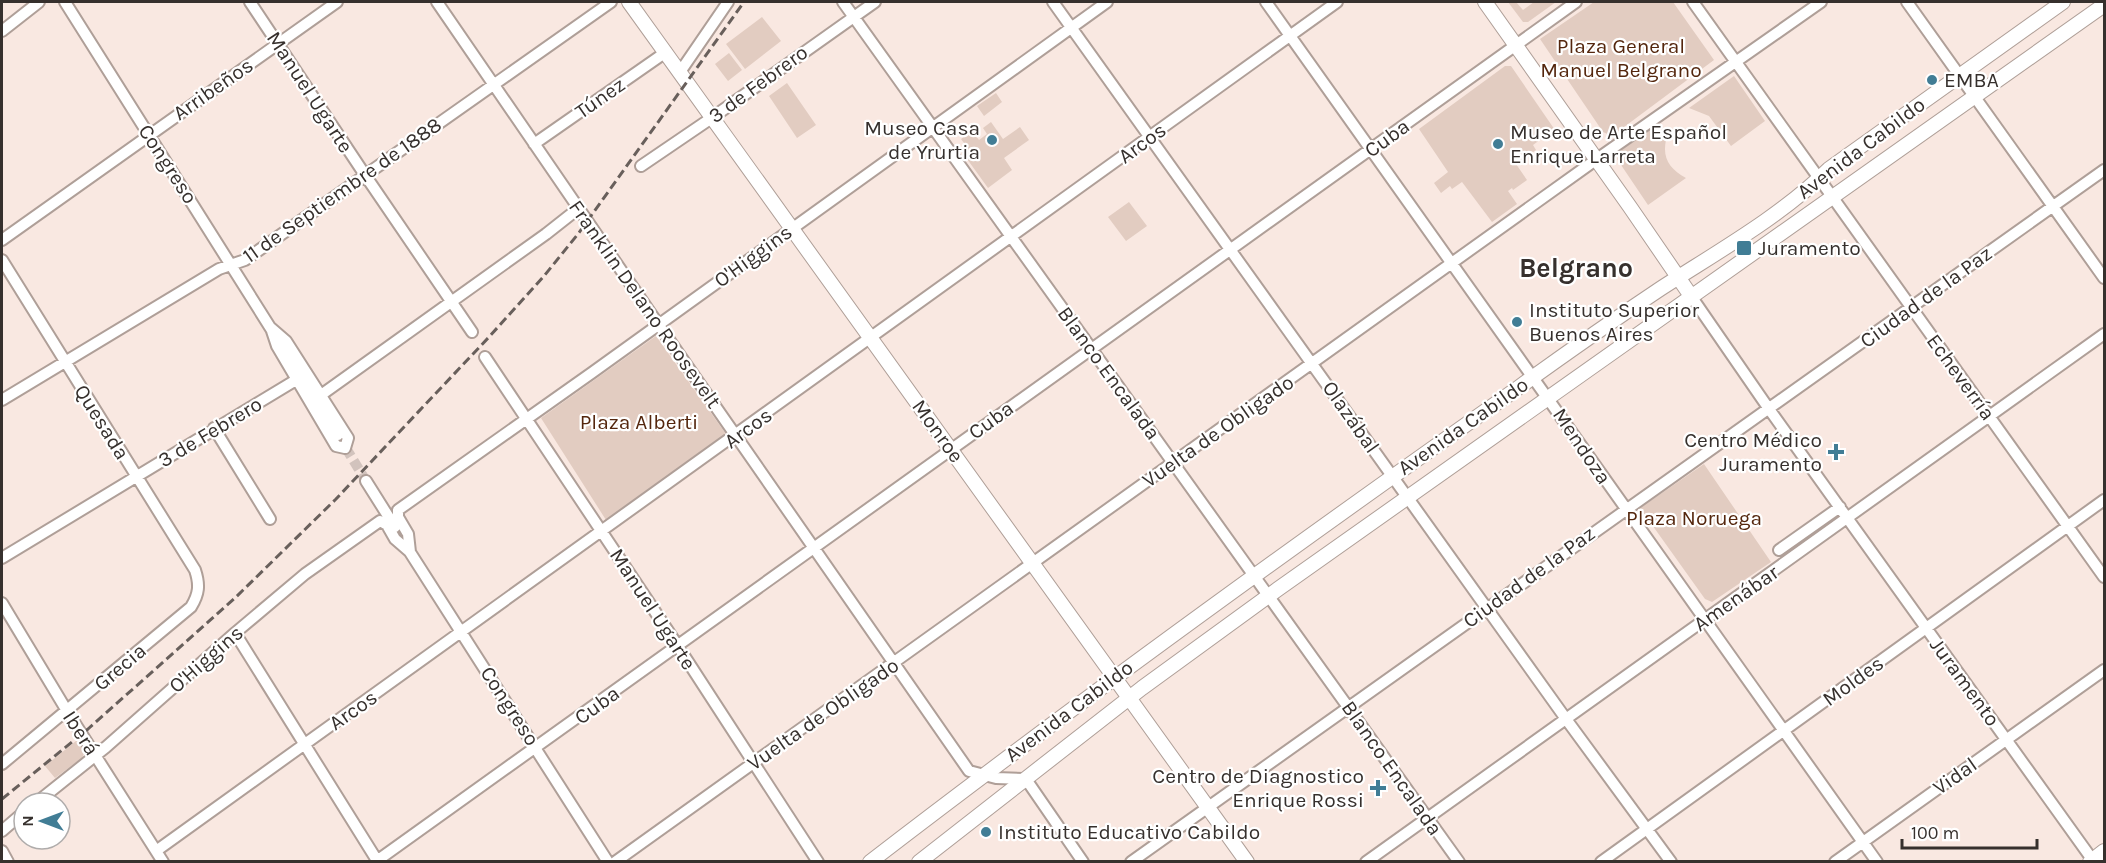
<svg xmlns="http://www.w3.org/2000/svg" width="2106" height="863" font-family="Karla,sans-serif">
	<rect width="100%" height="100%" fill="#f9e8e1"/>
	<path fill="#e2ccc1" d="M1508,2h8l7,8 11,-8h22l-28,20h-5z
		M1594,2h79l41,58 -102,76 -9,-4 -63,-93z
		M762,17l19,24 -36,28 -19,-25z
		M729,53l13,17 -14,11 -13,-17z
		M1505,66h6l46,67 -6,5 -3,-4 -15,11 3,5 -20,14 11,16 -14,10 -1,-2 -4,3 9,13 -25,18 -30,-40 -10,7 -2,-3 -9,7 -7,-10 14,-11 -29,-43z
		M1734,76l31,45 -34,25 -22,-30 -20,-8z
		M787,83l29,42 -19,13 -28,-42z
		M996,93l6,9 -18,14 -7,-10z
		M991,122l12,17 17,-12 9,13 -25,18 8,12 -24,18 -26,-36 5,-5 -6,-8 11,-8 7,9 8,-6 -4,-6z
		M1655,126l11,14c-4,19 4,29 20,38l-38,27 -31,-46 3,-8z
		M1129,202l18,24 -21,15 -18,-24z
		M656,336l70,98 -120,86 -65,-102z
		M1704,464l67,98 -59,40 -7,-3 -65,-91z
		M76,741l5,2 4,8 -3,7 -27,20 -10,-12z"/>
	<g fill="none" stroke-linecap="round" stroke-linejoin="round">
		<path stroke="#d2c3bd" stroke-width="10" stroke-dasharray="10 5" stroke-linecap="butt" d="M338,435l28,46"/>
		<g stroke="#af9f98" stroke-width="14">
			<path id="minor" d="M65,2l273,433
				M250,2l115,173 107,157
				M437,2l221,322 311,447 27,7 27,1 7,6 53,77
				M843,2l616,860
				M1053,2l513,717 105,143
				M1266,2l611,860
				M1693,2l411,575
				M1907,2l197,276
				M2,31l37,-29
				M680,72l48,-70
				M534,144l132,-92
				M641,166l72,-49 162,-115
				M2,240l335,-238
				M2,260l193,310c5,15 4,24 -4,37l-189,157
				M1691,296l78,113 325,453
				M271,328l15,13 62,97 -3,10 -9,-2 -59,-100z
				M485,357l183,274 150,231
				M321,395l225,-161 33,-26
				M2,400l217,-131 26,-9 366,-258
				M214,428l56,91
				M366,481l29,46
				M406,546l202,316
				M1779,550l61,-43
				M410,552l-2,-18 -10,-17v-7l195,-138 514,-370
				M2,558l294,-178
				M2,603l65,108 96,151
				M235,633l143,229
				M36,803l70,-56 129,-114 70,-59 75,-53 7,4 8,14 15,13
				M2,831l22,-19
				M2,851l6,11
				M156,851c394,-283 789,-564 1181,-849
				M378,860l1198,-858
				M615,862l982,-703 224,-157
				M1131,862l973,-692
				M1366,862l738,-528
				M1601,862l503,-362
				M1835,862l269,-192"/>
		</g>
		<g stroke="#af9f98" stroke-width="16">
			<path id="major" d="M629,2l618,860
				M1485,2l145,205 61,89
				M870,862c212,-163 429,-320 648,-474 47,-34 94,-67 142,-99 57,-37 120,-72 169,-120l234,-167
				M919,862l223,-174 136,-99 826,-584
				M2090,862l14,-11"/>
		</g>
		<use href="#minor" stroke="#fff" stroke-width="10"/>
		<use href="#major" stroke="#fff" stroke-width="14"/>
		<path stroke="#685f5b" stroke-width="3" stroke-dasharray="9 4.5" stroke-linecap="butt" d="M2,799l86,-70 147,-131 101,-99 153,-162 55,-61 34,-42 166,-232"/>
	</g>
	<g fill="#417d95" stroke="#fff" stroke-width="2">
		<circle cx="1932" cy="80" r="6"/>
		<circle cx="992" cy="140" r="6"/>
		<circle cx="1498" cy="144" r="6"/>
		<rect x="1736" y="240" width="16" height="16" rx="3"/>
		<circle cx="1517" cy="322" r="6"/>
		<path d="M1833 443h6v6h6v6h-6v6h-6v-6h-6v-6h6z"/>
		<path d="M1375 779h6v6h6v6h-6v6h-6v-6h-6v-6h6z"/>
		<circle cx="986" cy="832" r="6"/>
	</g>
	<g text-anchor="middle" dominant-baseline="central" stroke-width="4.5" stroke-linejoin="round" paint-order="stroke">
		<g font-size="21" fill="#54260d" stroke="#fff">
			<text x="1621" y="46">Plaza General<tspan x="1621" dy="24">Manuel Belgrano</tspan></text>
			<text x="639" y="422">Plaza Alberti</text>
			<text x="1694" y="518">Plaza Noruega</text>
		</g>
		<g font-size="21" fill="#36302d" stroke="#fff" text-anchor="start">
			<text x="1944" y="80">EMBA</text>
			<text x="980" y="128" text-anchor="end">Museo Casa<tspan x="980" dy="24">de Yrurtia</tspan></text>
			<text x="1510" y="132">Museo de Arte Español<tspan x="1510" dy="24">Enrique Larreta</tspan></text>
			<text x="1758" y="248">Juramento</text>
			<text x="1529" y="310">Instituto Superior<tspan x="1529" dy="24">Buenos Aires</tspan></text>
			<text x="1822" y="440" text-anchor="end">Centro Médico<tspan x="1822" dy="24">Juramento</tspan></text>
			<text x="1364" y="776" text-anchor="end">Centro de Diagnostico<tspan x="1364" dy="24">Enrique Rossi</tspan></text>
			<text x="998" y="832">Instituto Educativo Cabildo</text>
		</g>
		<g font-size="21" fill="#36302d" stroke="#fff">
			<text transform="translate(758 84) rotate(-36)">3 de Febrero</text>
			<text transform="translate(213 89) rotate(-35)">Arribeños</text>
			<text transform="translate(310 92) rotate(57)">Manuel Ugarte</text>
			<text transform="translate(600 98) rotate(-35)">Túnez</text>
			<text transform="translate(1387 138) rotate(-36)">Cuba</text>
			<text transform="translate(1142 143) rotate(-36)">Arcos</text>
			<text transform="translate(1861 148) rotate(-37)">Avenida Cabildo</text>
			<text transform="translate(168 164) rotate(57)">Congreso</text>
			<text transform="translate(342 190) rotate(-35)">11 de Septiembre de 1888</text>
			<text transform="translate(753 256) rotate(-36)">O'Higgins</text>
			<text transform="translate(1926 297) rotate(-36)">Ciudad de la Paz</text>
			<text transform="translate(645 304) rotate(55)">Franklin Delano Roosevelt</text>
			<text transform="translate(1109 373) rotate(54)">Blanco Encalada</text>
			<text transform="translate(1961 377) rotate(54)">Echeverría</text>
			<text transform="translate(1351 417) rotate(55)">Olazábal</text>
			<text transform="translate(991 420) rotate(-36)">Cuba</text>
			<text transform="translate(102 422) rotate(58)">Quesada</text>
			<text transform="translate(1463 426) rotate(-35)">Avenida Cabildo</text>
			<text transform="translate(748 428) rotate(-36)">Arcos</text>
			<text transform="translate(938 431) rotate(54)">Monroe</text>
			<text transform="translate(1218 431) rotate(-35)">Vuelta de Obligado</text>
			<text transform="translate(210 432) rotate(-31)">3 de Febrero</text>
			<text transform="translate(1582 446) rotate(56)">Mendoza</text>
			<text transform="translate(1529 577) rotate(-36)">Ciudad de la Paz</text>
			<text transform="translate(1736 598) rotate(-35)">Amenábar</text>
			<text transform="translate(653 609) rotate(57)">Manuel Ugarte</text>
			<text transform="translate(206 659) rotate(-41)">O'Higgins</text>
			<text transform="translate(120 667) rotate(-40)">Grecia</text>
			<text transform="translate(1853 681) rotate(-36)">Moldes</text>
			<text transform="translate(1965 682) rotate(54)">Juramento</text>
			<text transform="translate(597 705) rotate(-36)">Cuba</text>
			<text transform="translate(510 706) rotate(57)">Congreso</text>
			<text transform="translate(353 710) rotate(-35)">Arcos</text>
			<text transform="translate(1069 711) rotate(-37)">Avenida Cabildo</text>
			<text transform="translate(823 714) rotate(-35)">Vuelta de Obligado</text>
			<text transform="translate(81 733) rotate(57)">Iberá</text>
			<text transform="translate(1392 768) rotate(55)">Blanco Encalada</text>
			<text transform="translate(1955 776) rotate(-35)">Vidal</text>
		</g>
		<g font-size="27" font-weight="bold" fill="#36302d" stroke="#fff">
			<text x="1576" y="268">Belgrano</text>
		</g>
	</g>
	<rect width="2106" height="863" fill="none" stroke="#36302d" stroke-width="6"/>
	<g transform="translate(42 821) rotate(270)"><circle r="28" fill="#ffffff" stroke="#afacab" stroke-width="1.5"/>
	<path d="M0-4.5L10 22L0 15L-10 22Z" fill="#417d95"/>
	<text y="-9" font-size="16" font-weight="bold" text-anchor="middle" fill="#36302d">N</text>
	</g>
	<path d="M1902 839v9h135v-9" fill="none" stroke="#36302d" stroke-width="3"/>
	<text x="1911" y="839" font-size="18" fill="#36302d" stroke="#ffffff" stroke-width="4.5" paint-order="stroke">100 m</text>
</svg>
